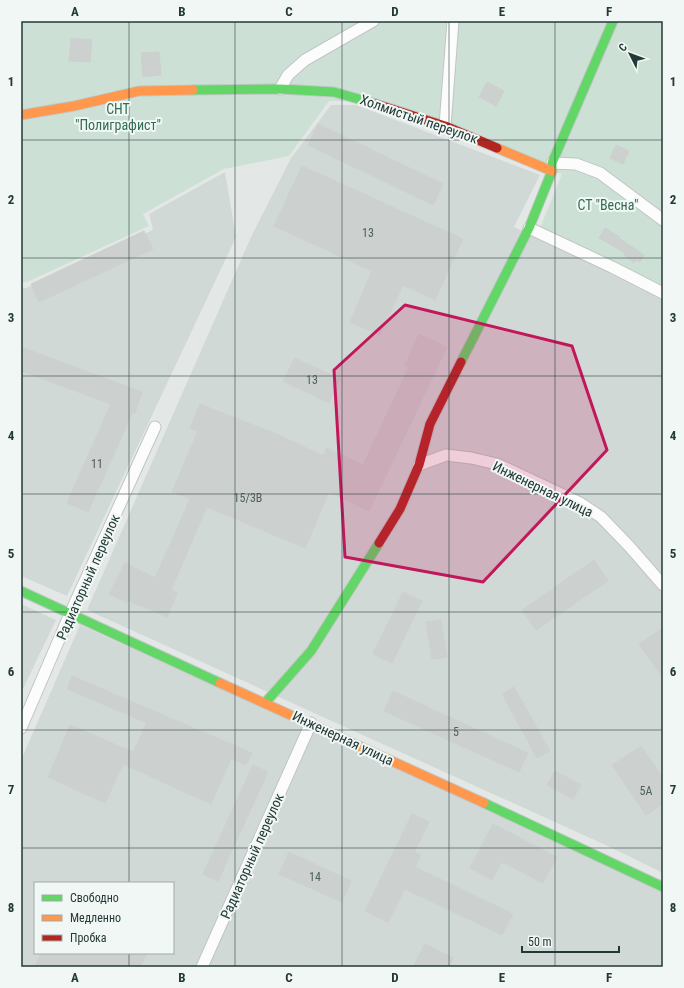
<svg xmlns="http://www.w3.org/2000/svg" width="684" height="988" font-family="'Roboto Condensed',sans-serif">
	<rect width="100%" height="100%" fill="#e3e8e6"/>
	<path fill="#d1d9d7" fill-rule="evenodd" d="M331,105h25l184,70 -26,52 149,70v576l-51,-25 -525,-238 164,-373 40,-79z
		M225,172l11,65 -169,359 -46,-20v-288h5l127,-58 -4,-16z
		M21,604l35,16 -35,73z
		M80,625l583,265v77h-642v-207zM35,883h138v70h-138z"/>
	<path fill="#cde0d6" d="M21,21h642v270l-125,-58 24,-59 -204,-73h-29l-40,55 -65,13 -81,45 6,12 -122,56h-6z"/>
	<path fill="#ccd0cf" stroke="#ccd1cf" d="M71,38l21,2 -2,22 -21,-1z
		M159,52l2,23 -18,2 -2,-24z
		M487,82l17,9 -8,15 -17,-9z
		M318,124l125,60 -10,21 -125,-60z
		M616,145l13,6 -6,13 -13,-6z
		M302,166l161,73 -28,61 -32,-15 -23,50 -30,-13 22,-51 -98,-45z
		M605,228l15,9 -1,1 25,17 -4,7 -4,-2 -2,3 -10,-8 1,-2 -26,-15z
		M144,231l9,18 -114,53 -8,-18z
		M419,334l28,13 -78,164 -40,-19 -24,56 -98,-41 -36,83 6,3 -10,24 -38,-16 -1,2 -19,-9 16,-31 30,15 35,-79 -18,-7 26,-61 -8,-3 10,-24 79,31 44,21 4,-8 36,17 46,-98 -4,-2z
		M21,347l121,45 -7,21 -2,-1 -45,100 -21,-9 44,-99 -90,-33z
		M295,358l45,21 -11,24 -46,-22z
		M594,560l14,21 -72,49 -14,-20z
		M403,592l19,9 -30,62 -19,-9z
		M441,620l6,37 -15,2 -6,-37z
		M663,628v50l-24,-34z
		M72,676l180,77 -6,12 -15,-6 -20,45 -88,-40 -18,39 -57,-26 22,-52 63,27 14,-29 -80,-34z
		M514,687l36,64 -13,7 -35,-64z
		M393,691l135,62 -9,19 -135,-61z
		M641,746l22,32v26l-17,11 -34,-50z
		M253,765l15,7 -50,109 -15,-7z
		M555,771l26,14 -8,14 -26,-14z
		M412,814l17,8 -15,30 7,3 -6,12 98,47 -11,21 -97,-46 -17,33 -23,-11z
		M493,824l64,33 -14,26 -41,-21 -10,18 -22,-12z
		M289,852l62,29 -9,21 -63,-28z
		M425,944l28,14 -4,9h-36z
		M41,953h106l-7,14h-105z"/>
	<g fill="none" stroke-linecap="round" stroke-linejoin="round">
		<g stroke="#c0c5c3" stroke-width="13">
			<path id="street" d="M280,89l8,-14 17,-15 68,-39
				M445,126l8,-105
				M552,163l24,1 24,9 63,47
				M529,228l83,39 51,26
				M419,465l27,-10 25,3 26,6 83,39 21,14 28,29 34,39
				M21,728l49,-114 85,-187
				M202,967l109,-244"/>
		</g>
		<g stroke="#c0c6c4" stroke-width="11">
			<path id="fast" d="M193,90l87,-1 54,3 42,12
				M461,362l68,-134 23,-57v-8l61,-142
				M21,591l199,92
				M265,703l46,-52 68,-108
				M484,803l179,84"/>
		</g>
		<g stroke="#c0c6c4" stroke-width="11">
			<path id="slow" d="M21,115l53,-9 65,-15 54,-1
				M497,148l55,23
				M220,683l264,120"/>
		</g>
		<g stroke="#c0c6c4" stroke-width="11">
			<path id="jam" d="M376,104l69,22 52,22
				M379,543l21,-34 19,-44 11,-41 31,-62"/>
		</g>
		<use href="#street" stroke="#fbfcfb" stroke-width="11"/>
		<use href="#fast" stroke="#63d668" stroke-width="9"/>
		<use href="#slow" stroke="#ff974d" stroke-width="9"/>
		<use href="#jam" stroke="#b3261e" stroke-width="9"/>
	</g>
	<path fill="#c2185b" fill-opacity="0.2" stroke="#c2185b" stroke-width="3" stroke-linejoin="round" d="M405,305l167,41 35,104 -124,132 -138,-25 -11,-187z"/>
	<path fill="none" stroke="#233937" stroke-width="1" stroke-opacity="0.55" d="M129,21v862M235,21v946M342,21v946M449,21v946M555,21v946M21,140h642M21,258h642M21,376h642M21,494h642M21,612h642M21,730h642M21,848h642M129,953v14"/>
	<g text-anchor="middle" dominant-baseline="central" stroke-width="4" stroke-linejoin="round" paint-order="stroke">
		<g font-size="12" fill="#4e605e">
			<text x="368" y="233">13</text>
			<text x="312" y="380">13</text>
			<text x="97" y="464">11</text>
			<text x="248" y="498">15/3В</text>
			<text x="456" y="732">5</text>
			<text x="646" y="791">5А</text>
			<text x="315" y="877">14</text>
		</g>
		<g font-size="14" fill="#306d52" stroke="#f1f7f5">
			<text x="118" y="109">СНТ<tspan x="118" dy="16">"Полиграфист"</tspan></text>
			<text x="608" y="205">СТ "Весна"</text>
		</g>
		<g font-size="14" fill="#233937" stroke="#f1f7f5">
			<text transform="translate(419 119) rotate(19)">Холмистый переулок</text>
			<text transform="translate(543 489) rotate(26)">Инженерная улица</text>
			<text transform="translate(88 577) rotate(-66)">Радиаторный переулок</text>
			<text transform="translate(343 738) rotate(25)">Инженерная улица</text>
			<text transform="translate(252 856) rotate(-66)">Радиаторный переулок</text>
		</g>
	</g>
	<rect width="684" height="988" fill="none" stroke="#f1f7f5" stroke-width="44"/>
	<rect x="34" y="882" width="140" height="72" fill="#f1f7f5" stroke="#9faba9"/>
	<rect x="42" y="895" width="20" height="6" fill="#63d668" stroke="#9faba9"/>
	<text x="70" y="902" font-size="12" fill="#233937">Свободно</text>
	<rect x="42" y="915" width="20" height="6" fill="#ff974d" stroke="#9faba9"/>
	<text x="70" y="922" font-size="12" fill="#233937">Медленно</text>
	<rect x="42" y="935" width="20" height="6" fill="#b3261e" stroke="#9faba9"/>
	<text x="70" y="942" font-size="12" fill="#233937">Пробка</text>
	<g transform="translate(630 54) rotate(312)" stroke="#f1f7f5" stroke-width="3" paint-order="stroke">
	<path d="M0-3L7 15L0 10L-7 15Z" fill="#233937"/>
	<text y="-6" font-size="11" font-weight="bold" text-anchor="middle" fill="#233937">С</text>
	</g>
	<path d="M522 946v6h97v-6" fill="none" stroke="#233937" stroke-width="2"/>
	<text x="528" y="946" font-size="12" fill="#233937" stroke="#f1f7f5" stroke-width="3" paint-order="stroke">50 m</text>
	<rect x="22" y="22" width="640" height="944" fill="none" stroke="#233937" stroke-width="1.5"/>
	<g font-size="13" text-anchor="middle" font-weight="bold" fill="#233937">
		<text x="75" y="16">A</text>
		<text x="182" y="16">B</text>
		<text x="289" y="16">C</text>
		<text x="395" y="16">D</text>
		<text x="502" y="16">E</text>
		<text x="609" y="16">F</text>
		<text x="11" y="86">1</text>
		<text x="673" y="86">1</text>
		<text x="11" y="204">2</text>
		<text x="673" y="204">2</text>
		<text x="11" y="322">3</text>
		<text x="673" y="322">3</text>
		<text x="11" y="440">4</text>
		<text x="673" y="440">4</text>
		<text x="11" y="558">5</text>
		<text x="673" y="558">5</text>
		<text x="11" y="676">6</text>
		<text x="673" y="676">6</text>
		<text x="11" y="794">7</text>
		<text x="673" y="794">7</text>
		<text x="11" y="912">8</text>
		<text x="673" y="912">8</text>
		<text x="75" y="982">A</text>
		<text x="182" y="982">B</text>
		<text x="289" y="982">C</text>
		<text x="395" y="982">D</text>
		<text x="502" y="982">E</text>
		<text x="609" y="982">F</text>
	</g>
</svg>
